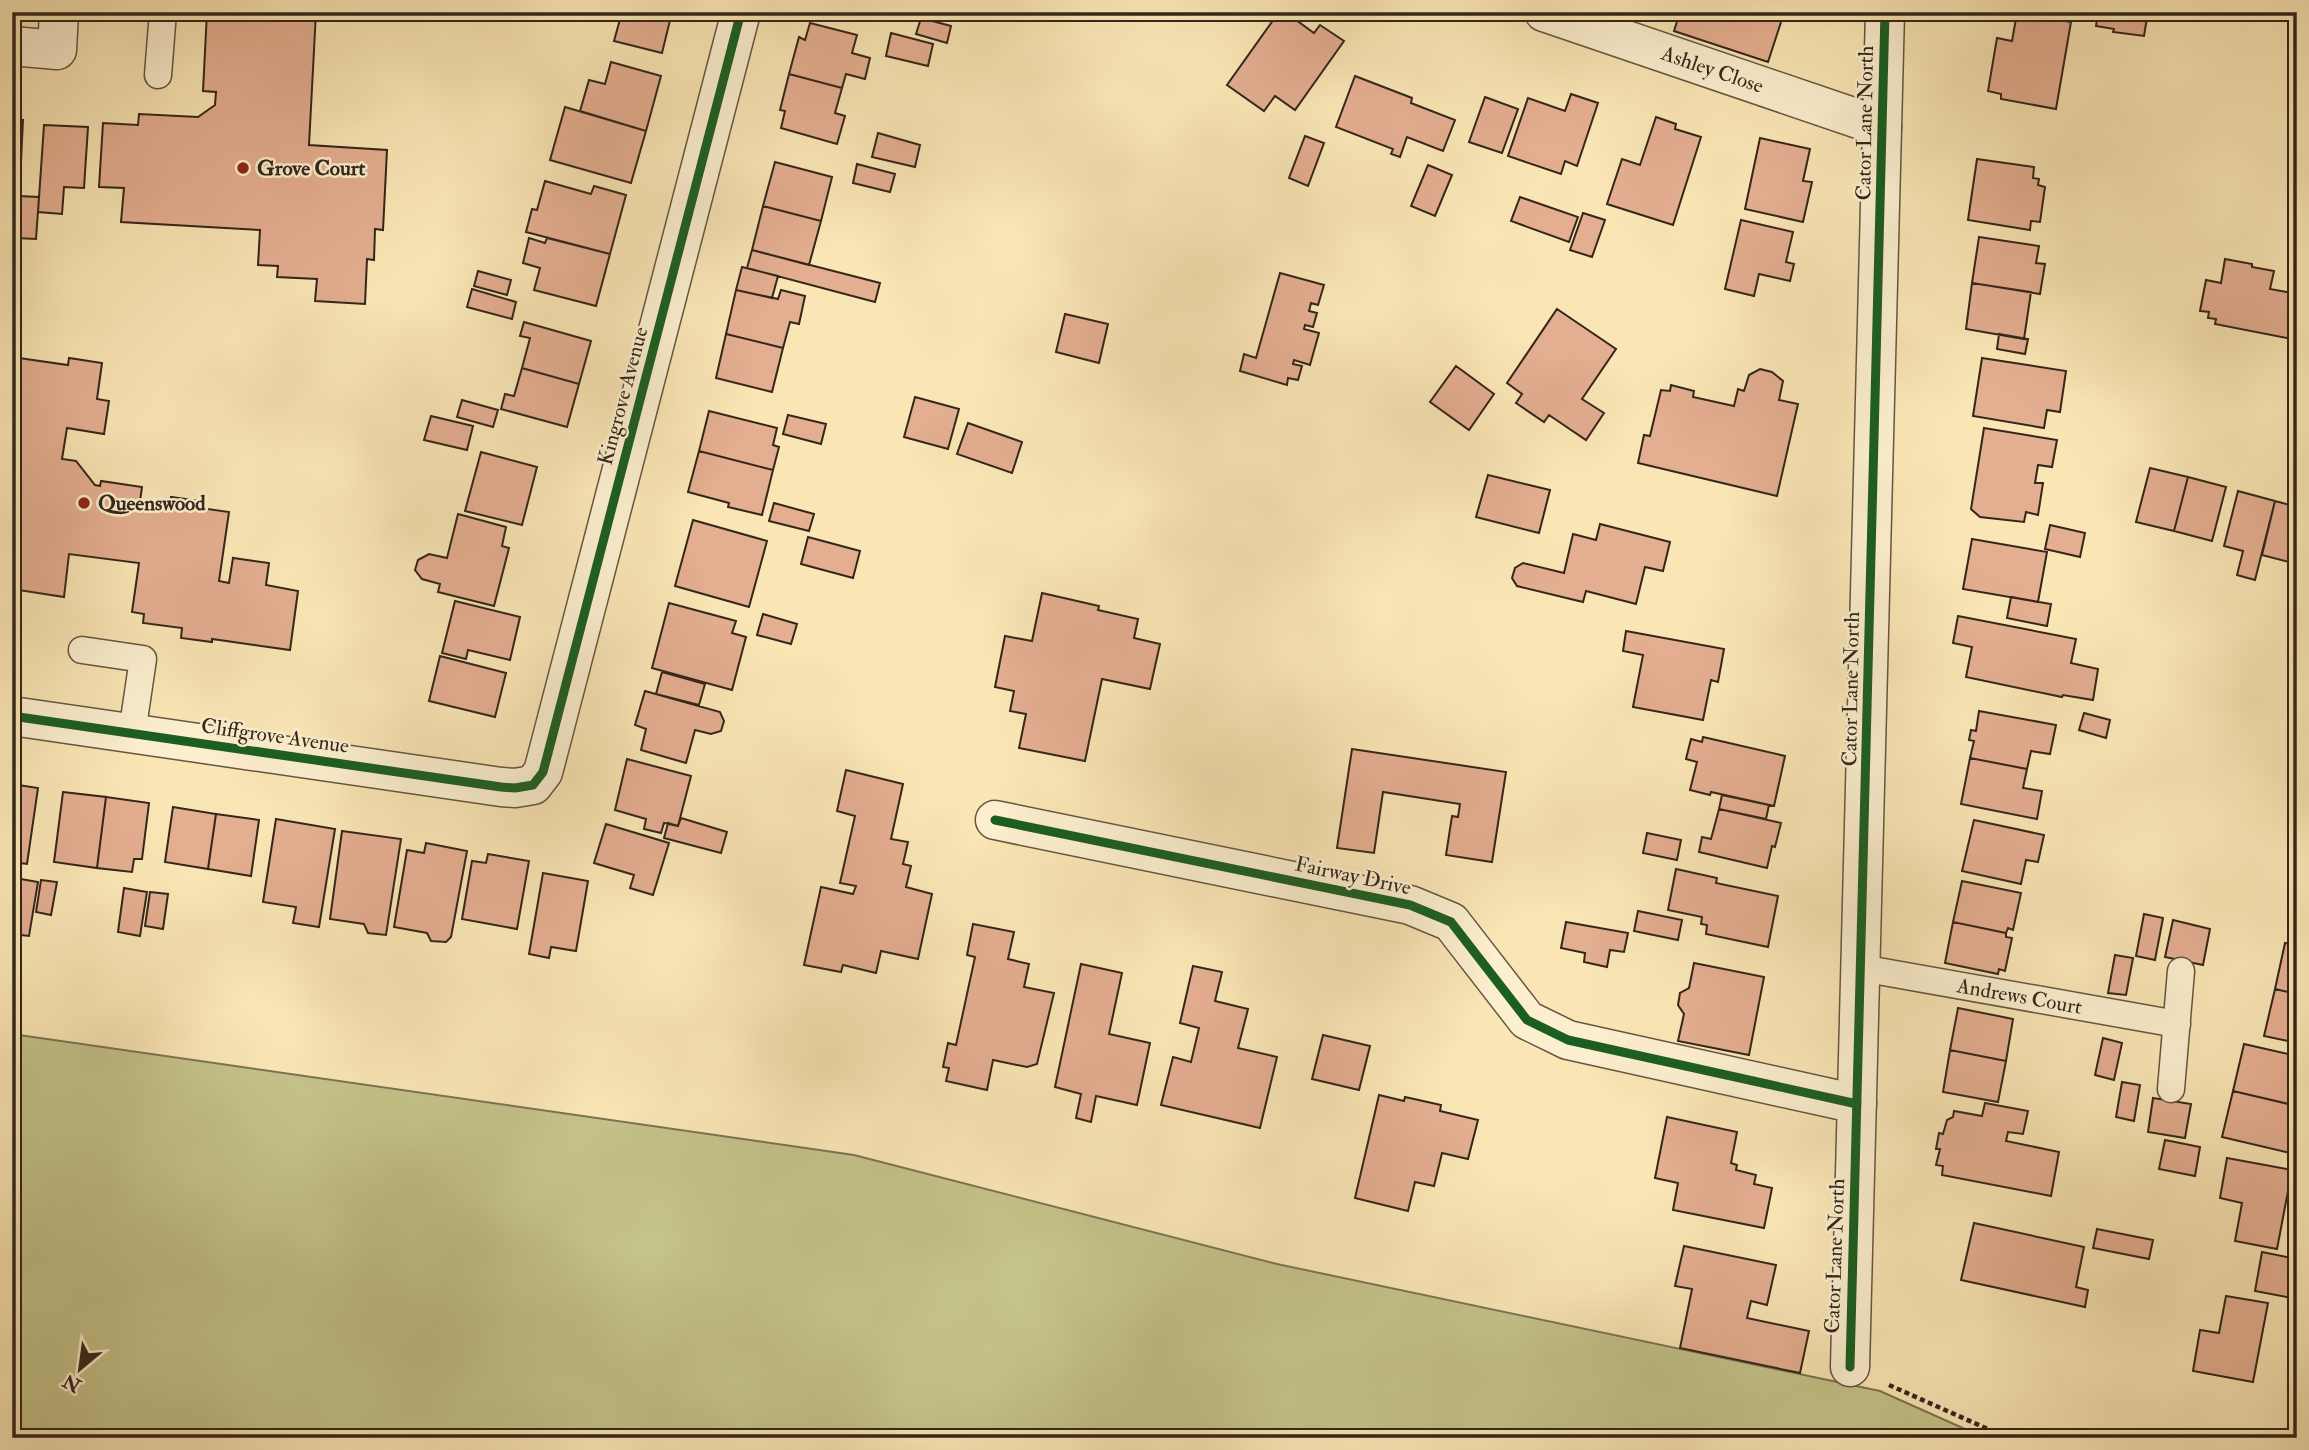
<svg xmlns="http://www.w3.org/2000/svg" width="2309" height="1450" font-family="'IM FELL Double Pica',serif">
	<rect width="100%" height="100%" fill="#fae6b5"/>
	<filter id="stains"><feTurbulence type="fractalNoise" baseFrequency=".00286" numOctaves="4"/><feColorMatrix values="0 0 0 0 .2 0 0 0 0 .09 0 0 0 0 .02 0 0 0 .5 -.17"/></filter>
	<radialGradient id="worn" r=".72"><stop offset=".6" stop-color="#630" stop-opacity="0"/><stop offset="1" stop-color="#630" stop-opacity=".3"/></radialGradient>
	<path fill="#c4c38a" stroke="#7c7452" stroke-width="2" d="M12,1034l842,121 423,109 603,127 105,47h-1973z"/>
	<path fill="#e4ae91" stroke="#33261a" stroke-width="2" d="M207,12h109l-7,133 78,5 -4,80 -8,-1 -1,31 -7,-1 -2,45 -50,-3 2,-22 -40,-2 1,-11 -20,-1 2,-35 -139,-8 3,-34 -25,-1 4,-64 35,2 1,-11 59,3 17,-12 1,-13 -13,-1z
		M622,12h50l-10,41 -48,-12z
		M1279,12h6l29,21 6,-8 24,16 -49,69 -20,-14 -11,15 -37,-26z
		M1680,12h96l-2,5 8,2 -14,43 -94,-31z
		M2098,12l49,6 -3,18 -31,-4 1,-3 -18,-3z
		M2017,13l54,9 -15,87 -55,-10v-5l-13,-3 9,-53 15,3z
		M921,18l30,8 -4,17 -31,-9z
		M810,23l47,12 -5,18 18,5 -5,21 -19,-5 -4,14 -53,-14 10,-37 6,3z
		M891,33l42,11 -5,22 -42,-10z
		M611,62l50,14 -15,55 -66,-20 9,-31 16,4z
		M789,74l53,14 -7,25 10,3 -8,28 -56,-16 4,-17 -5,-1z
		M1355,76l57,22 -1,5 44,17 -12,31 -36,-14 -7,20 -9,-3 2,-5 -57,-22z
		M1571,94l27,9 -21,63 -12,-5 -4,13 -53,-18 20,-58 37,13z
		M1485,97l33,12 -16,44 -33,-11z
		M565,107l81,24 -15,52 -81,-23z
		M1656,117l20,7 -1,5 26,8 -28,88 -66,-21 15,-45 18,6z
		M12,119l11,1 -3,63 -8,-1z
		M44,125l44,2 -4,61 -20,-1 -2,27 -24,-2z
		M878,133l42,12 -5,22 -43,-10z
		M1305,136l19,7 -16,43 -19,-8z
		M1760,138l50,11 -7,32 9,1 -9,40 -58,-13z
		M1977,159l57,8 -1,11 6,1 -1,6 7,2 -5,35 -9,-1 -1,9 -62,-10z
		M775,162l57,15 -11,44 -58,-15z
		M857,164l38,10 -5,18 -37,-9z
		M1428,165l24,10 -17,41 -24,-10z
		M545,181l46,13 3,-8 32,9 -16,59 -84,-22 6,-23 5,1z
		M18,196l21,1 -3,42 -20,-1z
		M1520,197l58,20 -9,25 -58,-21z
		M763,206l58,15 -12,44 -57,-15z
		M1583,213l22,7 -13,37 -22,-7z
		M1741,220l52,12 -7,30 8,2 -4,17 -31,-7 -5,22 -29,-7z
		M1979,237l60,9 -3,17 9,1 -5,30 -68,-11z
		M529,238l16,5 2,-5 63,16 -14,52 -62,-16 6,-22 -17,-5z
		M752,250l128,33 -5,19 -128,-34z
		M2225,259l27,5v3l22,4 -4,18 27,5v46l-82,-16 1,-5 -8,-1 1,-6 -9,-1 6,-31 15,3z
		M742,267l36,9 -6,22 -36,-8z
		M478,271l33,9 -4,15 -33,-9z
		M1280,273l44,12 -6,20 -7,-2 -2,8 8,2 -4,14 -8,-2 -1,4 15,4 -9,32 -16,-5 -1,4 9,2 -4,14 -10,-2 -1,7 -47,-14 4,-17 12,4z
		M1972,283l59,9 -7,47 -58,-10z
		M472,289l44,13 -4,17 -45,-12z
		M736,290l42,9 3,-9 24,6 -6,28 -9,-2 -7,26 -57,-14z
		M1557,309l59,40 -34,50 22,14 -18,27 -37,-25 -5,7 -28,-19 6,-9 -15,-11z
		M1065,314l43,10 -9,39 -43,-11z
		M524,322l67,19 -12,43 -57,-16 8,-30 -10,-2z
		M726,334l57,14 -11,44 -56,-14z
		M1999,334l29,5 -3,15 -28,-5z
		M12,357l56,8 1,-7 33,5 -5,36 12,2 -5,33 -37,-6 -5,31 14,2 19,24 5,1 1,-5 41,6 -2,14 30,5 1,-9 29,4v7l29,4 -10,69 10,2 4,-25 36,5 -3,22 32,6 -8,59 -78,-11v3l-31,-4 1,-10 -39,-5 1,-9 -12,-2 7,-49 -70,-9 -5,43 -52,-8v-102l4,1 1,-8 -5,-1z
		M1982,358l84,13 -6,41 -13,-2 -3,18 -71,-12z
		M1456,366l38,28 -25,36 -39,-28z
		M522,368l57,16 -12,43 -66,-18 4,-15 9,2z
		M1760,369l12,3 11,9 -4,19 19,4 -21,92 -139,-33 6,-28 6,1 11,-46 9,1 1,-6 23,6 -1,6 41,9 4,-17 6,2 5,-16z
		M915,397l44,12 -11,40 -44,-12z
		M462,400l36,10 -5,17 -36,-10z
		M709,411l68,17 -4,17 6,2 -6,23 -74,-19z
		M788,415l38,9 -5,20 -38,-10z
		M431,416l42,10 -6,24 -43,-10z
		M968,423l54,19 -10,31 -55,-19z
		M1984,428l73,12 -5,27 -14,-2 -3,18h8l-5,32 -12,-3 -2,10 -44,-5 -9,-8z
		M699,451l74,19 -11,45 -34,-8 1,-4 -41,-11z
		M481,452l56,15 -15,58 -57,-14z
		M2150,468l38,9 -14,54 -38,-9z
		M1488,475l62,15 -11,43 -63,-16z
		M2188,477l38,10 -14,54 -38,-10z
		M2238,491l37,10 -20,79 -18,-5 6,-24 -19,-5z
		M2275,501l22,6v57l-35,-9z
		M774,503l40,11 -5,17 -40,-10z
		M458,514l48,13 -4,19 7,2 -15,58 -56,-14 2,-8 -18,-5 -7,-9 3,-10 11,-6 18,4z
		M693,520l74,21 -18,66 -74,-21z
		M1600,524l70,18 -7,29 -18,-4 -9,37 -50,-13 -3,11 -66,-16 -5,-8 3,-10 8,-5 41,10 9,-39 23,6z
		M2050,525l35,8 -5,24 -35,-8z
		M808,537l52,14 -7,27 -52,-14z
		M1972,539l75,13 -9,50 -75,-13z
		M1042,593l57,13 -1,4 40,9 -4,19 26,6 -10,45 -48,-10 -17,82 -66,-13 7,-34 -16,-3 4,-20 -19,-4 10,-51 27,5z
		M2011,597l40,7 -4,22 -40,-8z
		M455,601l65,16 -10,43 -42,-10 -2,9 -24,-6z
		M669,603l67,18 -4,12 14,4 -14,53 -80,-22z
		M763,614l34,10 -6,20 -34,-9z
		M1958,616l118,23 -5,24 27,6 -5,31 -30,-5 -1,2 -96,-20 6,-30 -19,-4z
		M1626,631l98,18 -6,33 -7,-2 -8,40 -70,-13 10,-52 -20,-4z
		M440,656l66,17 -11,44 -66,-16z
		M662,672l43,12 -6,21 -43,-11z
		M645,691l75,21 4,9 -3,10 -10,3 -16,-4 -9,33 -45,-13 5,-21 -11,-4z
		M1979,711l77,14 -6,29 -19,-3 -4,18 -57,-11 4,-17 -5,-1 2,-10 5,1z
		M2084,713l26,7 -4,18 -27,-8z
		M1703,737l82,19 -11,50 -63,-14 -1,3 -20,-5 7,-28 -11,-3 5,-20 11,3z
		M1352,749l154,23 -14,90 -46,-7 6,-39 6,1 2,-13 -77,-12 -9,61 -37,-5z
		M1970,758l57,11 -4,19 19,3 -5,28 -76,-15z
		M627,759l64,17 -13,50 -14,-3 -3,10 -17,-4 2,-10 -31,-9z
		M846,770l57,14 -12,55 17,3 -5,22 8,2 -5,21 26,7 -14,65 -37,-8 -5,22 -33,-8 -2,7 -37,-7 17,-78 32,7 3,-8 -16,-3 15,-67 -18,-5z
		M12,784l26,4 -11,76 -15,-2z
		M63,792l43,5 -9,71 -43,-6z
		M1722,795l47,10 -3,14 -47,-10z
		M106,797l43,6 -7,56h-8l-2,13 -35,-4z
		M173,807l43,7 -8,55 -43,-7z
		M1719,809l62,14 -6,24 -3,-1 -5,22 -68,-16 3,-15 9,2z
		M216,814l43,6 -8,56 -43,-7z
		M681,818l46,14 -6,21 -57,-15 4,-15 10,3z
		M276,819l59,10 -16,98 -26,-4 3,-16 -33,-5z
		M1974,820l70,15 -6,27 -12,-2 -5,24 -59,-13z
		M606,824l63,19 -16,52 -23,-7 4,-13 -40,-12z
		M342,831l59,8 -15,96 -18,-2 -4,-9 -34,-5z
		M1647,833l34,7 -4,20 -34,-7z
		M426,843l41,8 -16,86 -5,5 -15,-1 -4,-8 -33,-6 13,-77 17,3z
		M488,854l41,7 -12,68 -55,-10 10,-58 14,2z
		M1676,869l41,9 -1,5 62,13 -10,51 -62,-13 1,-9 -6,-1 1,-7 -34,-7z
		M543,873l45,8 -12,70 -25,-4 -2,11 -20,-4z
		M15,878l23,4 -9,54 -17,-2v-38z
		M41,880l16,2 -6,33 -15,-3z
		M1962,881l59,12 -8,37 -5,-2 -2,5 -53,-11z
		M124,888l23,4 -7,44 -22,-4z
		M150,892l18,2 -5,35 -18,-3z
		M1638,911l44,9 -4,20 -44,-9z
		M2144,914l19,4 -8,42 -19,-4z
		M2173,920l37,9 -7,36 -38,-8z
		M1566,922l62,11 -4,19 -14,-2 -3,17 -23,-5 1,-9 -24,-5z
		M1953,922l53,11v4l6,1 -7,33 -6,-2 -1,5 -53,-11z
		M973,924l41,8 -6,27 21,5 -5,23 30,6 -17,71 -10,3 -34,-7 -6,30 -41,-9 3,-13 -6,-1 5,-24 8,2 19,-88 -8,-2z
		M2285,943l12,2v49l-22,-5z
		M2115,955l18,3 -7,37 -18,-2z
		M1694,963l70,14 -15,78 -71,-14 6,-27 -6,-9 2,-12 9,-5z
		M1081,964l41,9 -13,61 41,9 -13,62 -41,-9 -5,26 -15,-4 5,-24 -26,-7z
		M1193,966l29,6 -7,29 33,8 -10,39 39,9 -17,71 -99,-23 12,-48 18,5 8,-34 -19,-5z
		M2275,989l22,5v49l-33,-7z
		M1958,1008l55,11 -7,42 -56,-11z
		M1323,1035l47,11 -11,44 -47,-11z
		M2103,1038l19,5 -8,37 -19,-5z
		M2244,1044l53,12v50l-64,-15z
		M1950,1050l56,11 -8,41 -55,-10z
		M2122,1082l18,3 -6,36 -18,-4z
		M2233,1091l64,15v18l-7,29 -68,-16z
		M1379,1095l25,6 1,-4 36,8 -1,6 38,9 -10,39 -26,-6 -8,33 -19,-4 -7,29 -53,-13z
		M2153,1098l38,6 -6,34 -37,-6z
		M1985,1103l43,8 -5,23 -15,-2 -2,9 53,11 -8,44 -109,-21 1,-9 -7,-1 4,-16h-4l3,-16 4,1 4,-14 6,-3 1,-6 28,5z
		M1667,1117l70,15 -6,31 6,2 -1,5 20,5 -2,9 18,4 -8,40 -91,-18 5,-27 -23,-5z
		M2165,1140l35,7 -5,29 -36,-7z
		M2227,1158l65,12 -15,79 -42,-8 7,-38 -22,-5z
		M1974,1223l110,24 -8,40 12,3 -3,17 -124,-27z
		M2097,1229l56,11 -4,19 -56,-11z
		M1684,1246l92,19 -9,40 -16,-4 -4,17 62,13 -9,42 -120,-25 12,-59 -17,-3z
		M2262,1252l35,7v15l-5,24 -37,-7z
		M2226,1296l42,7 -15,79 -60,-11 7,-41 19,3z"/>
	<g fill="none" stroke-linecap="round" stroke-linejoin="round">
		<g stroke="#655641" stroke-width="29">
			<g id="lane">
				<path d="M158,75l5,-63"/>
				<path d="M82,650l61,9 -11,74"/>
				<path id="s1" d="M1861,968l316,56"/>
				<path d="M2171,1089l10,-118"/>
			</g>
		</g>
		<g stroke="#655641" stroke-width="41">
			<g id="street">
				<path id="s2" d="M1544,12l338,115"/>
				<path d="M12,46l45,4 2,-38"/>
				<path d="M12,716l489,71 14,1 18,-3 10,-13 4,-15 194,-745"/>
				<path d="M995,820l415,85 41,17 76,98 41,20 289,64"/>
				<path d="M1850,1367l35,-1355"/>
			</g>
		</g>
		<path stroke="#33261a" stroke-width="4.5" stroke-dasharray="5 3.5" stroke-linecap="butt" d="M12,598l1,-9
			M1889,1385l119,53"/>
		<use href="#lane" stroke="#fcefcf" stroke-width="26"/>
		<use href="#street" stroke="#fcefcf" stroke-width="38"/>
		<g stroke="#fcefcf" stroke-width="13">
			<path id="cycleway" d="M12,716l489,71 14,1 18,-3 10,-13 4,-15 194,-745
				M995,820l415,85 41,17 76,98 41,20 289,64
				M1850,1367l35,-1355"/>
		</g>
		<use href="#cycleway" stroke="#1b5e20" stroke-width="9"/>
	</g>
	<g fill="#8f2418" stroke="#fcefcf" stroke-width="2.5">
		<circle cx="243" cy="168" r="7"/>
		<circle cx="84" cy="503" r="7"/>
	</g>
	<g text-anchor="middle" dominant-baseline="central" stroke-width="5" stroke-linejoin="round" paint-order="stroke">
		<g font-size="21" fill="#33261a" stroke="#fcefcf">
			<text stroke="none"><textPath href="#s2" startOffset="178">Ashley Close</textPath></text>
			<text transform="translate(1865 123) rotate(-89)">Cator Lane North</text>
			<text transform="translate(623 396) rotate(-75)">Kingrove Avenue</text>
			<text transform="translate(1851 689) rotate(-89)">Cator Lane North</text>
			<text transform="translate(275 736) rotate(8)">Cliffgrove Avenue</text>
			<text transform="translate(1353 876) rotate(12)">Fairway Drive</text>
			<text stroke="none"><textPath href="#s1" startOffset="161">Andrews Court</textPath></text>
			<text transform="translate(1835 1256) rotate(-88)">Cator Lane North</text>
		</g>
		<g font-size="21" font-weight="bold" fill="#33261a" stroke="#fcefcf" text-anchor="start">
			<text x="257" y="168">Grove Court</text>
			<text x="98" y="503">Queenswood</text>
		</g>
	</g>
	<rect width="2309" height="1450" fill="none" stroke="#fae6b5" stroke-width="42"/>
	<rect x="14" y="14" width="2281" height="1422" fill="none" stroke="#33261a" stroke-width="3.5"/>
	<rect x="21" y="21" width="2267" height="1408" fill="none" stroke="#33261a" stroke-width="2"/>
	<g transform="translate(80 1369) rotate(209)" stroke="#fcefcf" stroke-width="5" paint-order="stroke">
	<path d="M0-5L12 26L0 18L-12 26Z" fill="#33261a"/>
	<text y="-10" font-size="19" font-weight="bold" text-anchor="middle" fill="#33261a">N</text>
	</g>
	<rect width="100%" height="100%" filter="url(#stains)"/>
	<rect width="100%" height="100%" fill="url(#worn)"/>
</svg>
